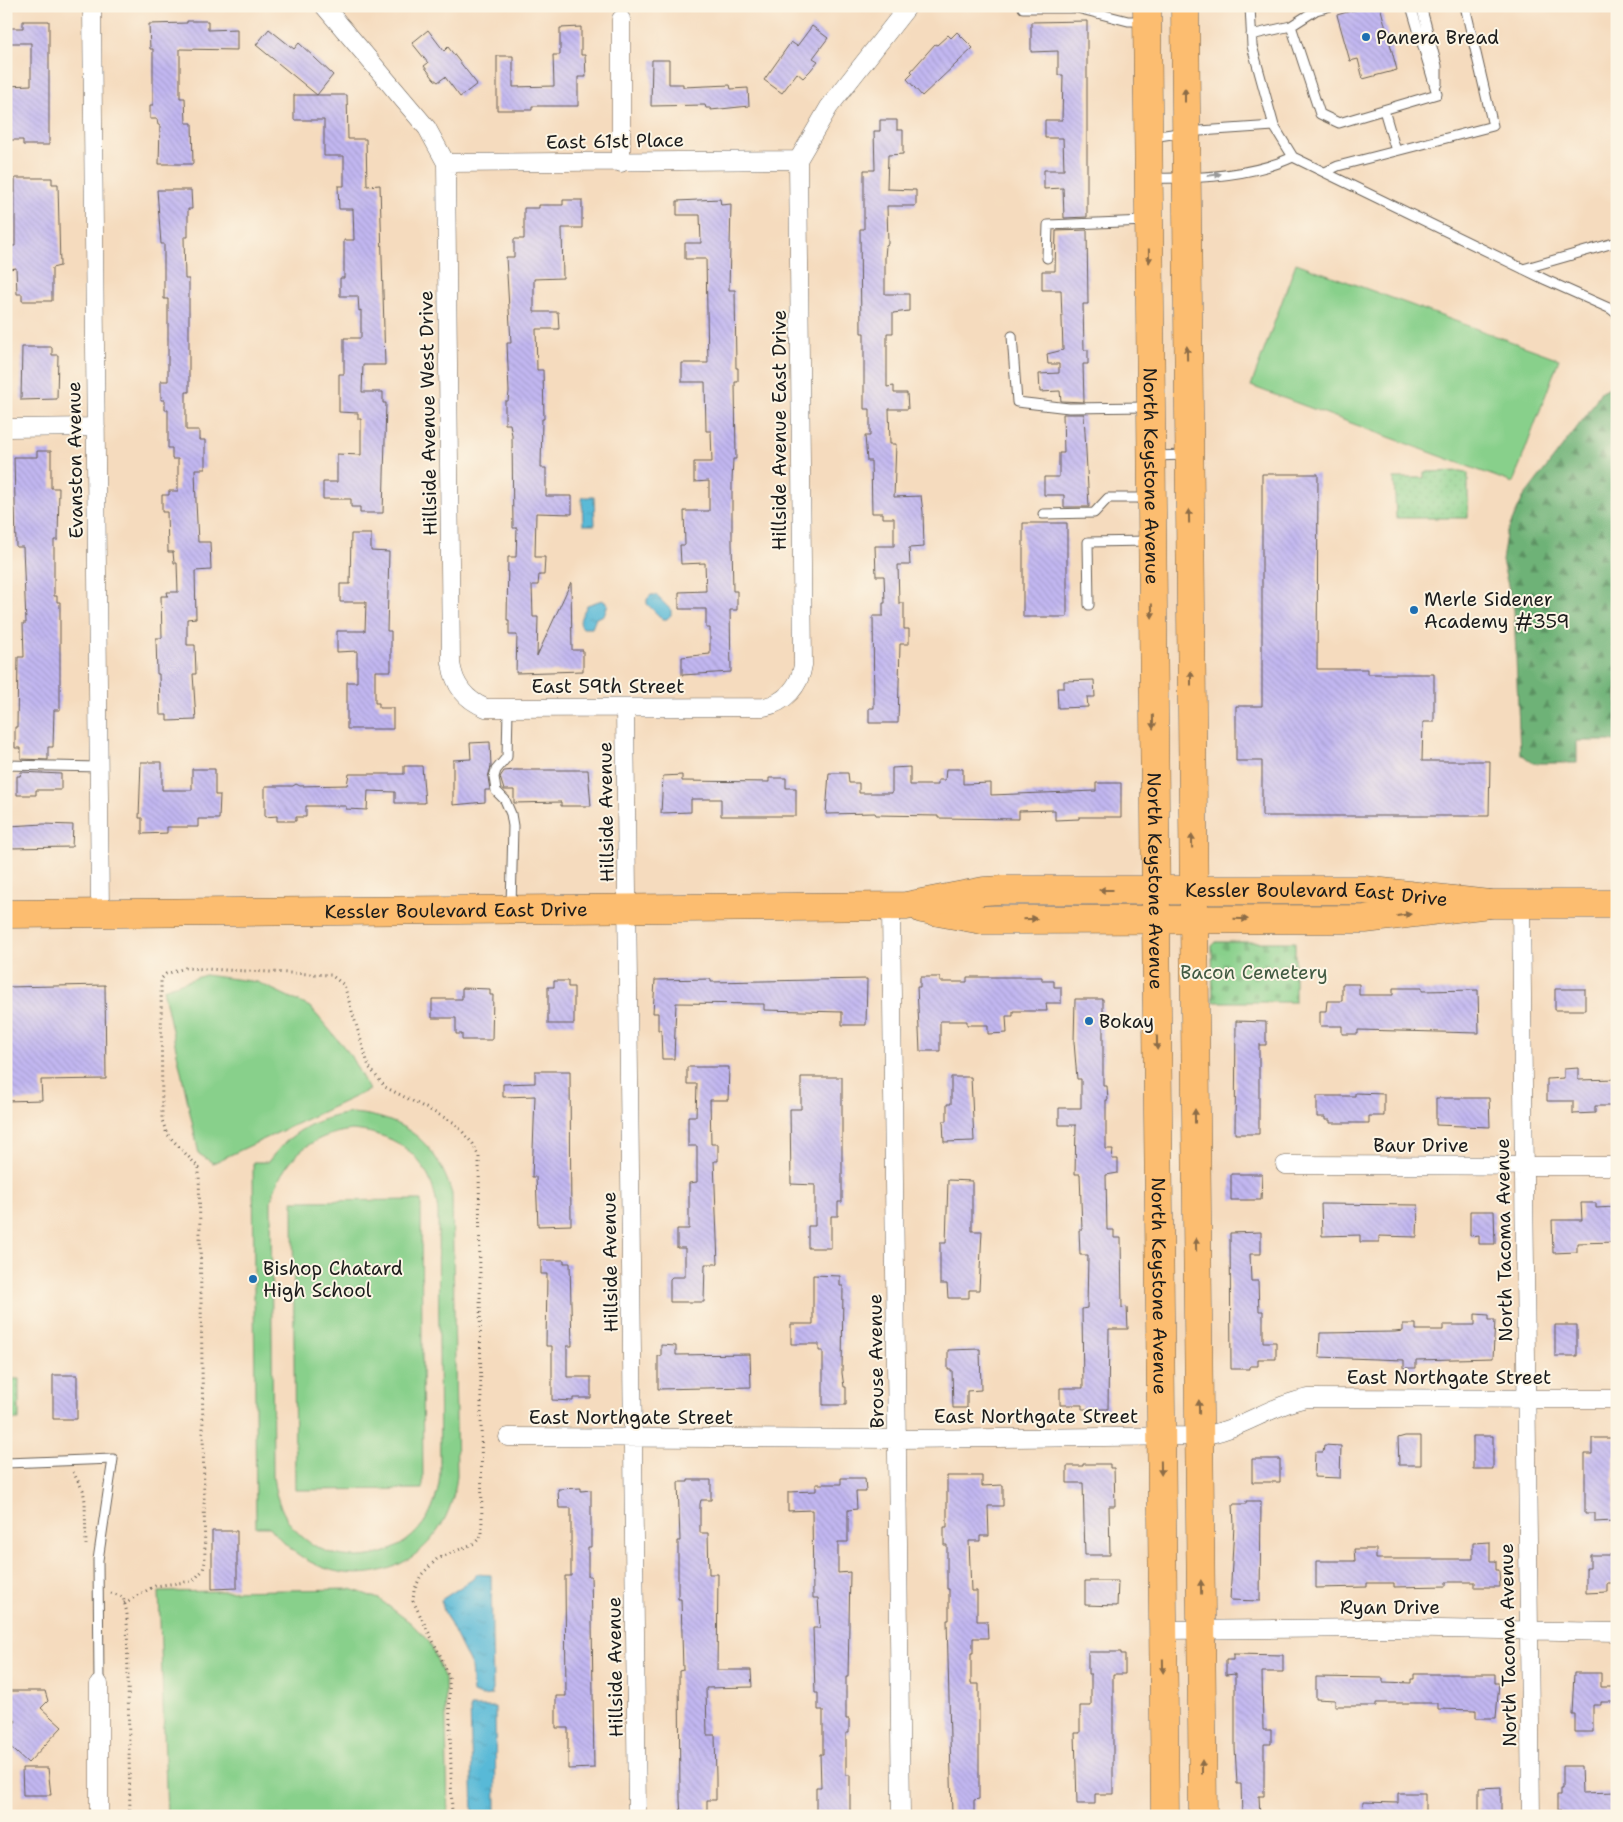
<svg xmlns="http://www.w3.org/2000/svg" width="1623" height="1822" font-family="'Shantell Sans',sans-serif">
	<defs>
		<pattern id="green-dots" width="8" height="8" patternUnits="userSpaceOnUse" patternTransform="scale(1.25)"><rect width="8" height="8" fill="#88d08b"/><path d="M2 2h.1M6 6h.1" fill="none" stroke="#75b277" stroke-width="1.8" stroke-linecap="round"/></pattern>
		<pattern id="forest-firs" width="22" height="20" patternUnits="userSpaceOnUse" patternTransform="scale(1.25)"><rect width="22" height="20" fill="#6eb277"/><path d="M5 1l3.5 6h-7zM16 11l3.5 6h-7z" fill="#5a9061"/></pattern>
		<pattern id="cemetery-stones" width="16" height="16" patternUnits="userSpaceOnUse" patternTransform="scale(1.25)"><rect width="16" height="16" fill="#88d08b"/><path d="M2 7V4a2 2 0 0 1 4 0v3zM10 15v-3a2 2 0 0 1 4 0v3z" fill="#75b277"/></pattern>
		<pattern id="water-ripples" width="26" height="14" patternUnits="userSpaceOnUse" patternTransform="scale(1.25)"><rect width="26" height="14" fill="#58b9d7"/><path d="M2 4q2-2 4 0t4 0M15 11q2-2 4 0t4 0" fill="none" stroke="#4c9eb8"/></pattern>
		<pattern id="building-back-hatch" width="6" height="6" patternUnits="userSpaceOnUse" patternTransform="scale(1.25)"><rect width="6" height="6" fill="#c2b7f1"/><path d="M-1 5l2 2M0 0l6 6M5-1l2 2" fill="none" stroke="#a69dce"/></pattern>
	</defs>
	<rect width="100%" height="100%" fill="#fcf5e5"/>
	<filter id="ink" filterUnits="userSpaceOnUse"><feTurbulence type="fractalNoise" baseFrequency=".02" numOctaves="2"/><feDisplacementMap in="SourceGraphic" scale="10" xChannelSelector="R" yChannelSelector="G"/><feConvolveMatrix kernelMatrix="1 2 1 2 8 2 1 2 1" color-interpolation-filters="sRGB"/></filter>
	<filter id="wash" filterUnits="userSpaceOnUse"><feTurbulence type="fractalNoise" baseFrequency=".0096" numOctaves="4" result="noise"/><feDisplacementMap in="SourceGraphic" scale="20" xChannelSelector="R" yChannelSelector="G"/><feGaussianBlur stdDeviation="1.12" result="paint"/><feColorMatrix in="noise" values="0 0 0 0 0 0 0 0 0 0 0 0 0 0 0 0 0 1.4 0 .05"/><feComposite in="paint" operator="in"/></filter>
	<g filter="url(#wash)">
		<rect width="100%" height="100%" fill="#f5dbbe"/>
		<path fill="url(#green-dots)" stroke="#527654" d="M1424,472l38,-1 6,2v45h-72l-2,-40h30z
			M6,1379h13v41h-13z"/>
		<path fill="url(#forest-firs)" stroke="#45674a" d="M1612,386h5v355h-40v22h-44l-13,-10 -6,-143 -12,-49 4,-27 17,-36 65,-85 13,-22z"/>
		<path fill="url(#cemetery-stones)" stroke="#527654" d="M1216,942h79v60h-82l-1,-56z"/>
		<path fill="#88d08b" stroke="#527654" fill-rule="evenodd" d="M1296,263l263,96 -46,124 -262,-97z
			M205,975l52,7 53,25 39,46 20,37 -156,73 -14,-9 -36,-165z
			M352,1113c53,4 85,30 100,81l5,281c-10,103 -125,134 -187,52h-14l-3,-365h15c22,-30 47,-44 84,-49zM352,1130c50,4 80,31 86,82l2,261c-6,110 -156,113 -167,3l-2,-275c11,-41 38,-66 81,-71z
			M421,1200l2,289 -128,1 -2,-289z
			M351,1589l28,10 32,24 19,20 15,36 3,137h-281l-8,-224z"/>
		<path fill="url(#water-ripples)" stroke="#3a6a7a" d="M582,497h12l1,28h-12z
			M651,595h5l15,15v5l-4,4h-5l-15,-15v-5z
			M602,600l6,4 -4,11 -8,3 -4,10h-9c-7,-7 1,-15 4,-23z
			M476,1574l15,1 2,115 -2,5 -11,1 -7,-3 -2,-27 -27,-55 -3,-11 32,-21z
			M470,1707h25l1,109h-23z"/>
		<g id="blocks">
			<path fill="url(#building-back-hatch)" d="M1368,6h12l17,64 -34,9 -5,-20 -8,2 -13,-46z
				M23,21h26v124h-26v-5h-17v-54l25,-1v-42h-22v-15h14z
				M187,21h21v9l29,-1v21l-57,-1v49h5l1,25h6l1,41h-34l1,-39h-2l-1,-6h-7v-14h3v-56h-3l-1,-25 38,-1z
				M1087,21v196l-23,1 -1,-30 -19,1v-19h20l-1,-32h-18v-18h17l1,-45h-5v-24l-27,1v-30z
				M812,26l16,12 -15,20 5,3 -8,10 -7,7 -6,-5 -15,20 -18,-13 27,-38 6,4z
				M581,27v28h4l1,22h-8v29h-46v4h-35v-54h16v31l41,-1 -1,-31h7v-27z
				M269,29l25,20 5,-6 34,32 -16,20 -61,-50z
				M428,30l16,21 4,-4 29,37 -17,13 -15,-20 -7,5 -4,-3 -10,-13 4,-3 -16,-20z
				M957,32l16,16 -51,48 -15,-17 6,-6 -2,-2 24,-27 2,1 11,-10 3,3z
				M652,60h17v24h14v3l47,-2 1,4 17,-1 1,18 -38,4v-2h-5l-1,-3 -54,1z
				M294,95h53l1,44h18l1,47 13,-1 5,180h-22l-1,27h21v11h3l-3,110h-23v-6h-9v-8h-28v-17h14v-28l24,1v-36h-3v-6l-19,-1v-38h5v-36h17v-28l-2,1 -1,-15h-18v-18h4v-38h10l-1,-31h-14l-1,-23h6v-30h-20v-36h-30z
				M880,120h17v10h6v24l-15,1 -1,34 29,1v16h-29l1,38 -2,1 -1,13v36h24v17l-16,2v20h-6v54l7,-1v7h13l1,16h-19l1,35h6l-2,53 27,-1 2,16 1,35 -15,1 1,17h-12l1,38h5v26h5v15h-9l-2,79h-29v-15h5l-1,-92h10v-13h2l-1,-27h-8l-1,-30h19v-28h-11v-5h-11l-1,-52h-4l-2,-25h5v-27h-6v-76h-3l-1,-104h4v-59h11l-1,-39h6z
				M15,178h37v6h6l2,82 -8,2v33h-30v-7h-5l-1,-26 -7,1v-23h6z
				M157,190h34l1,19h-4v28h-4l1,42h4v113h-3v38h13v10h6v29h-10l1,33 2,40h12l1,28 -16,1 1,47 -9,1v26h8l1,29h-3l3,46 -29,1v-6h-7l-1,-41h-2l-1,-36h6l-1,-42h7l-1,-4h11l-1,-29h-3l-1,-11h-5l-1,-40h-5v-17h7v-4h9v-32h-6v-11h-4v-38h-3v-10h-4v-19h7v-82h-4v-55h-3z
				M720,199l1,6 10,-1 -2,86h6l1,78h2v14h-3l1,77h-3l-1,22v61l1,49h4v19h-7l1,62 -49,3v-18l28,-3v-26h-4v-19h-27v-17l27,-1 -1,-28 -24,1 -1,-19h5l-1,-34h25v-30l-15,1v-20h18l-1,-31h-5l-1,-49h-23v-19h26l-2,-104h-21v-16h16l-1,-28h-23v-14z
				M563,200h19v28h-20l1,50 -29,1v33h24l1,17h-23l1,41h6l1,49h-2l-1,49h5v28h26v18l-36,-1 -1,44h10l-1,18h-5l-1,10h-6l1,32h5l-1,39 34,-74 1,68h11v21l-67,2 1,-38h-8v-15h-2l1,-63h8l1,-29h-4l-1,-93 -2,-11h-5v-23h3l1,-9 -2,-49h4l-5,-86h8v-18h10v-31h15v-3h24z
				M1087,230l1,74h-5l1,46h4v14h-5l1,38 -23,-1 -1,-10 -20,1 -1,-18 20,-1v-9h-11l-1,-10 16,-4 -2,-60h-19v-19h13l1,-40z
				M22,347h30v8h6l-1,44 -36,1z
				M1063,414h21l5,93h-25v-12h-20v-18h15v-24h5z
				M37,451h14v37h8l-1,52h-4v56h3v6h3v108h-6l-1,37h-5v13l-27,-1v-11h-6v-21h2l1,-70h6l-1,-34h3l-3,-76h-7l-2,-90h23z
				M1262,474h56l-1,195h50v5h67v48h-11l-1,39h68l-1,55h-227v-55h-26v-55h26z
				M1023,523h44v94h-44z
				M351,534h20v17l18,1 -2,79h4v40h-16v32h4v5h14v21h-46v-47h10v-31l-20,1v-21h28l1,-29h-26v-18h10z
				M1094,680l1,17h-8l1,10 -30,1 -1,-20h7v-7z
				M490,742l1,25 -3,10 2,13h-5v12l-32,3v-45l18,-1 -1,-16z
				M141,762h21v28h30v-21h23v26h5l-1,24h-21v8h-31v6l-25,1v-16h-3z
				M404,766h18l3,37h-30v-11l-27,-1 -1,19 -21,-1v-3h-40v11h-10v4h-19v-5l-12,1v-31h28l3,-2 4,2 47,-1 2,-11h55z
				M910,767v18h28v-5h7l1,-11h17v15l28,-1v12l105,-4v-8h25v34h-42v2l-24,1v-10l-36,1v8l-81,-1v-2l-62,-1 -1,-2 -49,1 3,-41h19l1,10h10v10h33v-25z
				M515,770h73l3,36h-30v-4l-47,1v-13h-10l-4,-13 4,-6z
				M21,772l40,2v16h-25v5h-19v-19h3z
				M682,775v6l87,1v-4h17v10h10v28h-75v-17h-30v13l-30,1 2,-37z
				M44,824l29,1 -1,22 -63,1v-22z
				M920,977h20v5h27v-5h75v4h12v6h7v16h-15l1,8h-34v5h-7l1,17 -19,1v-9h-21v-4h-27v30h-20l-3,-64h3z
				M711,979v3l156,-3 -1,46h-24v-13l-78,-2v-6l-88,-1 -2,56h-12l-1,-29h-3v-17h-5l2,-33z
				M554,981h14v6h6v37h-26v-37h6z
				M1342,984h17v11h34v-7h29v3l56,-1 1,43 -121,-3v4h-16v-8h-22v-15h6l1,-10h15z
				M105,985l1,94 -65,1 1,20 -36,1v-114z
				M462,988l28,1v6h3l-1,45h-30v-6h-6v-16h-24v-19h30z
				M1555,989h30v21h-30z
				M1075,999h28v87h4l1,14h-2v49h7l-1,10h6v14l-12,2 1,55h7v8h7l1,70 5,-1 1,22h-19l-1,80h-26v-4h-22v-17h23l-1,-79 5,-1 1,-53h-8l-1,-25h3l-2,-56h-5l1,-49h-17v-17h22v-29h-4l-3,-37z
				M1236,1021l30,1v23h-7v89h-24z
				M687,1067h42l-1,33h-18l1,44h7v17h-4l4,103h-13l-1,38h-34v-23l2,-2h13v-29h-8v-19h12v-46l8,-1v-36h-9v-30h8l1,-32h-10z
				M1578,1068v12l39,-1v27h-22v7l-22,1v-13h-26v-22l17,-1v-9z
				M535,1071h35l1,154 -33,1 -2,-49h-4l3,-81 -32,1v-13l32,-1z
				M801,1077h41v125h-4v14h-7v32h-23v-22h7v-41l-24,-1 -1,-75h11z
				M951,1077h20l3,64 -30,1 -1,-21h4v-17h4z
				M1355,1093l29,1v22h-15v7h-39v-3h-5v-3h-8v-21h38z
				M1436,1098h53l1,29 -54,-2z
				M1231,1174h31l-1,26h-30z
				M948,1180l24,1v50h10l-3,59h-10v8h-21l-1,-14h-7v-41h6z
				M1581,1203h15v5l19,-1 1,35 -39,1v9l-24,1 -1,-33h30z
				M1321,1204l97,1 -1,32 -38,-1v6h-19v-7l-38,1z
				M1470,1211h24l1,33h-16v-9l-9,1z
				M1261,1232v22h-11l1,27h7l1,30h4v31h13v17h-18v7h-8v3h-19l-1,-136z
				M541,1260h23v3h6l2,83h-5v31h24v21h-18v3l-21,-1v-54h-6l1,-72h-6z
				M813,1275l27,1v10h3l-1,87 2,14h2v18h-23v-54h-4v-7h-28v-20h22z
				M1475,1314l14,1v5h6l-2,38 -77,2v8h-12v-8l-85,-3 1,-24 75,-1 8,-1v-7h13v6h27v-5h32z
				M1555,1325h22v31h-22z
				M661,1345l15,1v9l74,-1 1,33 -93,2v-33h3z
				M980,1349l1,41 -14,1v17h-14l-1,-38h-4v-20z
				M53,1375h24v44h-24z
				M1405,1436h16v29h-22l-1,-27z
				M1473,1436h20v33h-20z
				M1592,1438h25v17h-4v9l1,57 -19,1v-9h-10v-59h7z
				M1324,1445l17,1 -1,32 -26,-1 1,-25h8z
				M1252,1459h28v23h-28z
				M1083,1464h27v4h4l1,38h-6l1,49h-25l-2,-72h-16v-17h16z
				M947,1476h35v10l21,-1v21h-15l1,30h-9v5h-11l2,50h6v30h10l1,17h-15v15h-2v31h8v115l-5,1v16h-22l-5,-196h2v-31h-2v-44h-3v-18h3z
				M841,1478h24l1,14h-10l1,17 -9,1v32h-10v31l12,-1 -2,105h-2v42h3v14h-3v42h4v41h-34v-29h5l-1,-33h3v-44h-5v-17h-3l-2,-65h7l-2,-30h-5l-1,-88 -24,1v-19l28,-1v-7h25z
				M688,1480h23v20h-10l-1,4v29h8l1,41h9l-1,96h34l1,17 -46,1 1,47h8l1,43v22h-9v16h-26l-1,-16 -1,-129 4,-1 -2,-71h-3v-58h2l-2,-59h10z
				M581,1488v3l10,-1v57h-3v29h3l1,45 2,147 -26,1v-41h-12v-32h10l-1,-120h6v-68h-12l-1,-19z
				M1246,1501h15l-1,100 -30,-1 4,-75 -1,-21h13z
				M212,1531h25v57l-25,1z
				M1490,1542v19h6v9h3l1,17h-25v-5h-29v4l-52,1v-4h-27v4l-51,1v-27h39l-1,-12h22v10h97v-16z
				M1590,1555h27v28h-10v9l-21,1v-25h4z
				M1085,1581h33l-1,25 -32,-1z
				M1088,1652h33v2h4v20h-12v120h-18v10h-18l-2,-71h5v-27h11v-32h-3z
				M1233,1654l50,1v17h-21l1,58h8v14h-7v52h-5l1,20h-18l-1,-32h-4l-2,-37v-73l-9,1v-15h7z
				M1574,1673h27v14h16v15h-16v3h-8v27h-18v-18h-3z
				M1414,1674h81v9h4l-3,35h-20v-8l-38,-1v-6h-62v3h-41v-6l-19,-1v-22l67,1v4l28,1v-4h3z
				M9,1691h36l3,10 -7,7 21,19 -34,36 -22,-20v-8l10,-14 -8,-7z
				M1562,1766h19l1,27 35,-1v24h-56v-5h-4v-16h3v-6h2z
				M22,1768h26l3,27h-28z
				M1501,1787v25h-4v4h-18v-28z
				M1398,1793h27v23h-63l1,-14 35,1z"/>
		</g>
	</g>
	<g filter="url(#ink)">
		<use href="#blocks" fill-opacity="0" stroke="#685f55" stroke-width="1"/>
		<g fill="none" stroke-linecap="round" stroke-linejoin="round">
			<g stroke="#685f55" stroke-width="11">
				<path id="service" d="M1250,6l2,40 22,80 19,31 253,123 65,29 6,5
					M1411,6l26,88
					M1421,6l16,60v18
					M1023,8h54l51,13h16
					M1291,26l29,88 19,9 98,-29
					M1251,35l40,-9 25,-16 15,-4
					M1384,110l12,41
					M1152,137l33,-5 89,-6
					M1325,172l13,-6 155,-40 -28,-120
					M1151,178c44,1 102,-2 142,-21
					M1047,258l1,-33 98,-4
					M1523,269l94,-27
					M1012,336l5,66 52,6 79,-1
					M1154,456l32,-1
					M1043,514l51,-1 14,-15h41
					M1089,605l-1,-63 61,-1
					M508,708l-1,49 -11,13 -2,7 2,14 9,9 6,14 2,12 -2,81
					M6,765l93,2
					M6,1463l107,-4 -15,101 1,124"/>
			</g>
			<g stroke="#685f55" stroke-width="19">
				<path id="minor" d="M92,6l8,907
					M324,6l103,122 19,35 352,-3 31,-53 77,-98
					M621,19v144
					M446,163l5,500c3,22 14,37 35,45l278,-1c21,-4 36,-21 39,-42l-5,-505
					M6,428l90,-1
					M625,708l12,1108
					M1521,903l10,913
					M891,907l10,909
					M1285,1165l332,1
					M508,1437l390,2 301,-3c39,-4 71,-31 109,-38l309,1
					M1163,1630l215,-2 239,4
					M99,1816v-132"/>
			</g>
			<g stroke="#685f55" stroke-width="29">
				<g id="primary">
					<path id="s1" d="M1147,6l18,1810"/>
					<path d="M1185,6l18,1810"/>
					<path d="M922,909l60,11 383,-1 124,-15h128"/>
					<path id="s2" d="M6,914l900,-8 78,-15 19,-1h361l125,14"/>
				</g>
			</g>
			<path stroke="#685f55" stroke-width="3" stroke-dasharray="1 4" stroke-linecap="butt" d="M73,1472l10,18 2,11 1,44
				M111,1593l12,4 4,16 3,203
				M124,1603l31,-17 38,-5 10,-11 2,-8 -6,-394 -32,-34 -5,-14 -1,-141 5,-5 19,-6 146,7 13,10 25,82 16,20 70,36 18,21 6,13 3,378 -7,8 -38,16 -16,16 -7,16 -1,10 27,54 9,23 3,138"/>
			<use href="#service" stroke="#fff" stroke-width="9"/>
			<use href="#minor" stroke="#fff" stroke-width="18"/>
			<use href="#primary" stroke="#fcbd6f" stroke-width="28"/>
		</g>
		<defs><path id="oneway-solid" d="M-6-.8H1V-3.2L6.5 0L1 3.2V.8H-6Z" transform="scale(1.25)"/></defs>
		<g fill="#8c6c46">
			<use href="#oneway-solid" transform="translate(1185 95) rotate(-90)"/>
			<use href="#oneway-solid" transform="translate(1149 256) rotate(89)"/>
			<use href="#oneway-solid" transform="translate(1187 353) rotate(-91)"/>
			<use href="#oneway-solid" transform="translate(1189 516) rotate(-91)"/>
			<use href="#oneway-solid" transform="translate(1152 611) rotate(89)"/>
			<use href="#oneway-solid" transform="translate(1191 678) rotate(-90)"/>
			<use href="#oneway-solid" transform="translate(1153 722) rotate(89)"/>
			<use href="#oneway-solid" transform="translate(1192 841) rotate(-91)"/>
			<use href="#oneway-solid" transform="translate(1106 890) rotate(180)"/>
			<use href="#oneway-solid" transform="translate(1404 915) rotate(-7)"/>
			<use href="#oneway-solid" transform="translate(1030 919) rotate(-1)"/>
			<use href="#oneway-solid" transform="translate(1241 919) rotate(1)"/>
			<use href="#oneway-solid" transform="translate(1157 1043) rotate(89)"/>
			<use href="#oneway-solid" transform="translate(1195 1116) rotate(-90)"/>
			<use href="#oneway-solid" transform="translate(1196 1245) rotate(-91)"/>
			<use href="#oneway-solid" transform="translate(1199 1407) rotate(-91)"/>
			<use href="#oneway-solid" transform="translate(1161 1468) rotate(89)"/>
			<use href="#oneway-solid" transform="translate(1201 1587) rotate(-91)"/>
			<use href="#oneway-solid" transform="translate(1163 1666) rotate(89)"/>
			<use href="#oneway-solid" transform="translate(1202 1767) rotate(-90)"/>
		</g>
		<use fill="#999" href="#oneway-solid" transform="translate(1214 175) rotate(-8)"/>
	</g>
	<g fill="#1f6fb2" stroke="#fcf5e5" stroke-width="2">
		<circle cx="1366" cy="37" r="5"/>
		<circle cx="1414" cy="610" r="5"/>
		<circle cx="1089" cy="1021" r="5"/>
		<circle cx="253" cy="1279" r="5"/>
	</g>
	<g text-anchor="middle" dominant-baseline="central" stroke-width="4" stroke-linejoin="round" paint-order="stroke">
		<g font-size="19" fill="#1c1c1c" stroke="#fcf5e5" text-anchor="start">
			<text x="1376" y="37">Panera Bread</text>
			<text x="1424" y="599">Merle Sidener<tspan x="1424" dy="22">Academy #359</tspan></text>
			<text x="1099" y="1021">Bokay</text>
			<text x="263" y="1268">Bishop Chatard<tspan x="263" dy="22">High School</tspan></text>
		</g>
		<g font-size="19" fill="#1c1c1c" stroke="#fcf5e5">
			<text transform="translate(615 141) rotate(-1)">East 61st Place</text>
			<text transform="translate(428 413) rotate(-91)">Hillside Avenue West Drive</text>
			<text transform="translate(779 430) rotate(-90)">Hillside Avenue East Drive</text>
			<text transform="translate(75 460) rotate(-91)">Evanston Avenue</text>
			<text stroke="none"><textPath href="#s1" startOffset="470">North Keystone Avenue</textPath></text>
			<text x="608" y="686">East 59th Street</text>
			<text transform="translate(606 812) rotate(-91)">Hillside Avenue</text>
			<text stroke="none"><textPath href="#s1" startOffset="875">North Keystone Avenue</textPath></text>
			<text stroke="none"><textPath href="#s2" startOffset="1312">Kessler Boulevard East Drive</textPath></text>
			<text stroke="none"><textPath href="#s2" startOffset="450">Kessler Boulevard East Drive</textPath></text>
			<text x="1421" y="1145">Baur Drive</text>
			<text transform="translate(1504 1240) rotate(-91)">North Tacoma Avenue</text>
			<text transform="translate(610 1262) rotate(-91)">Hillside Avenue</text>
			<text stroke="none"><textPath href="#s1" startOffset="1280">North Keystone Avenue</textPath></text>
			<text transform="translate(876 1361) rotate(-91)">Brouse Avenue</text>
			<text x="1449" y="1377">East Northgate Street</text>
			<text x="1036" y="1416">East Northgate Street</text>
			<text x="631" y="1417">East Northgate Street</text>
			<text x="1390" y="1607">Ryan Drive</text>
			<text transform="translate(1508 1645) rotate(-91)">North Tacoma Avenue</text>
			<text transform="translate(615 1667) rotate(-91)">Hillside Avenue</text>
		</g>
		<g font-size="19" fill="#425b43" stroke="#fcf5e5">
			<text x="1254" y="972">Bacon Cemetery</text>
		</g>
	</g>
	<rect width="1623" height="1822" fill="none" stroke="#fcf5e5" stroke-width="25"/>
</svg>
